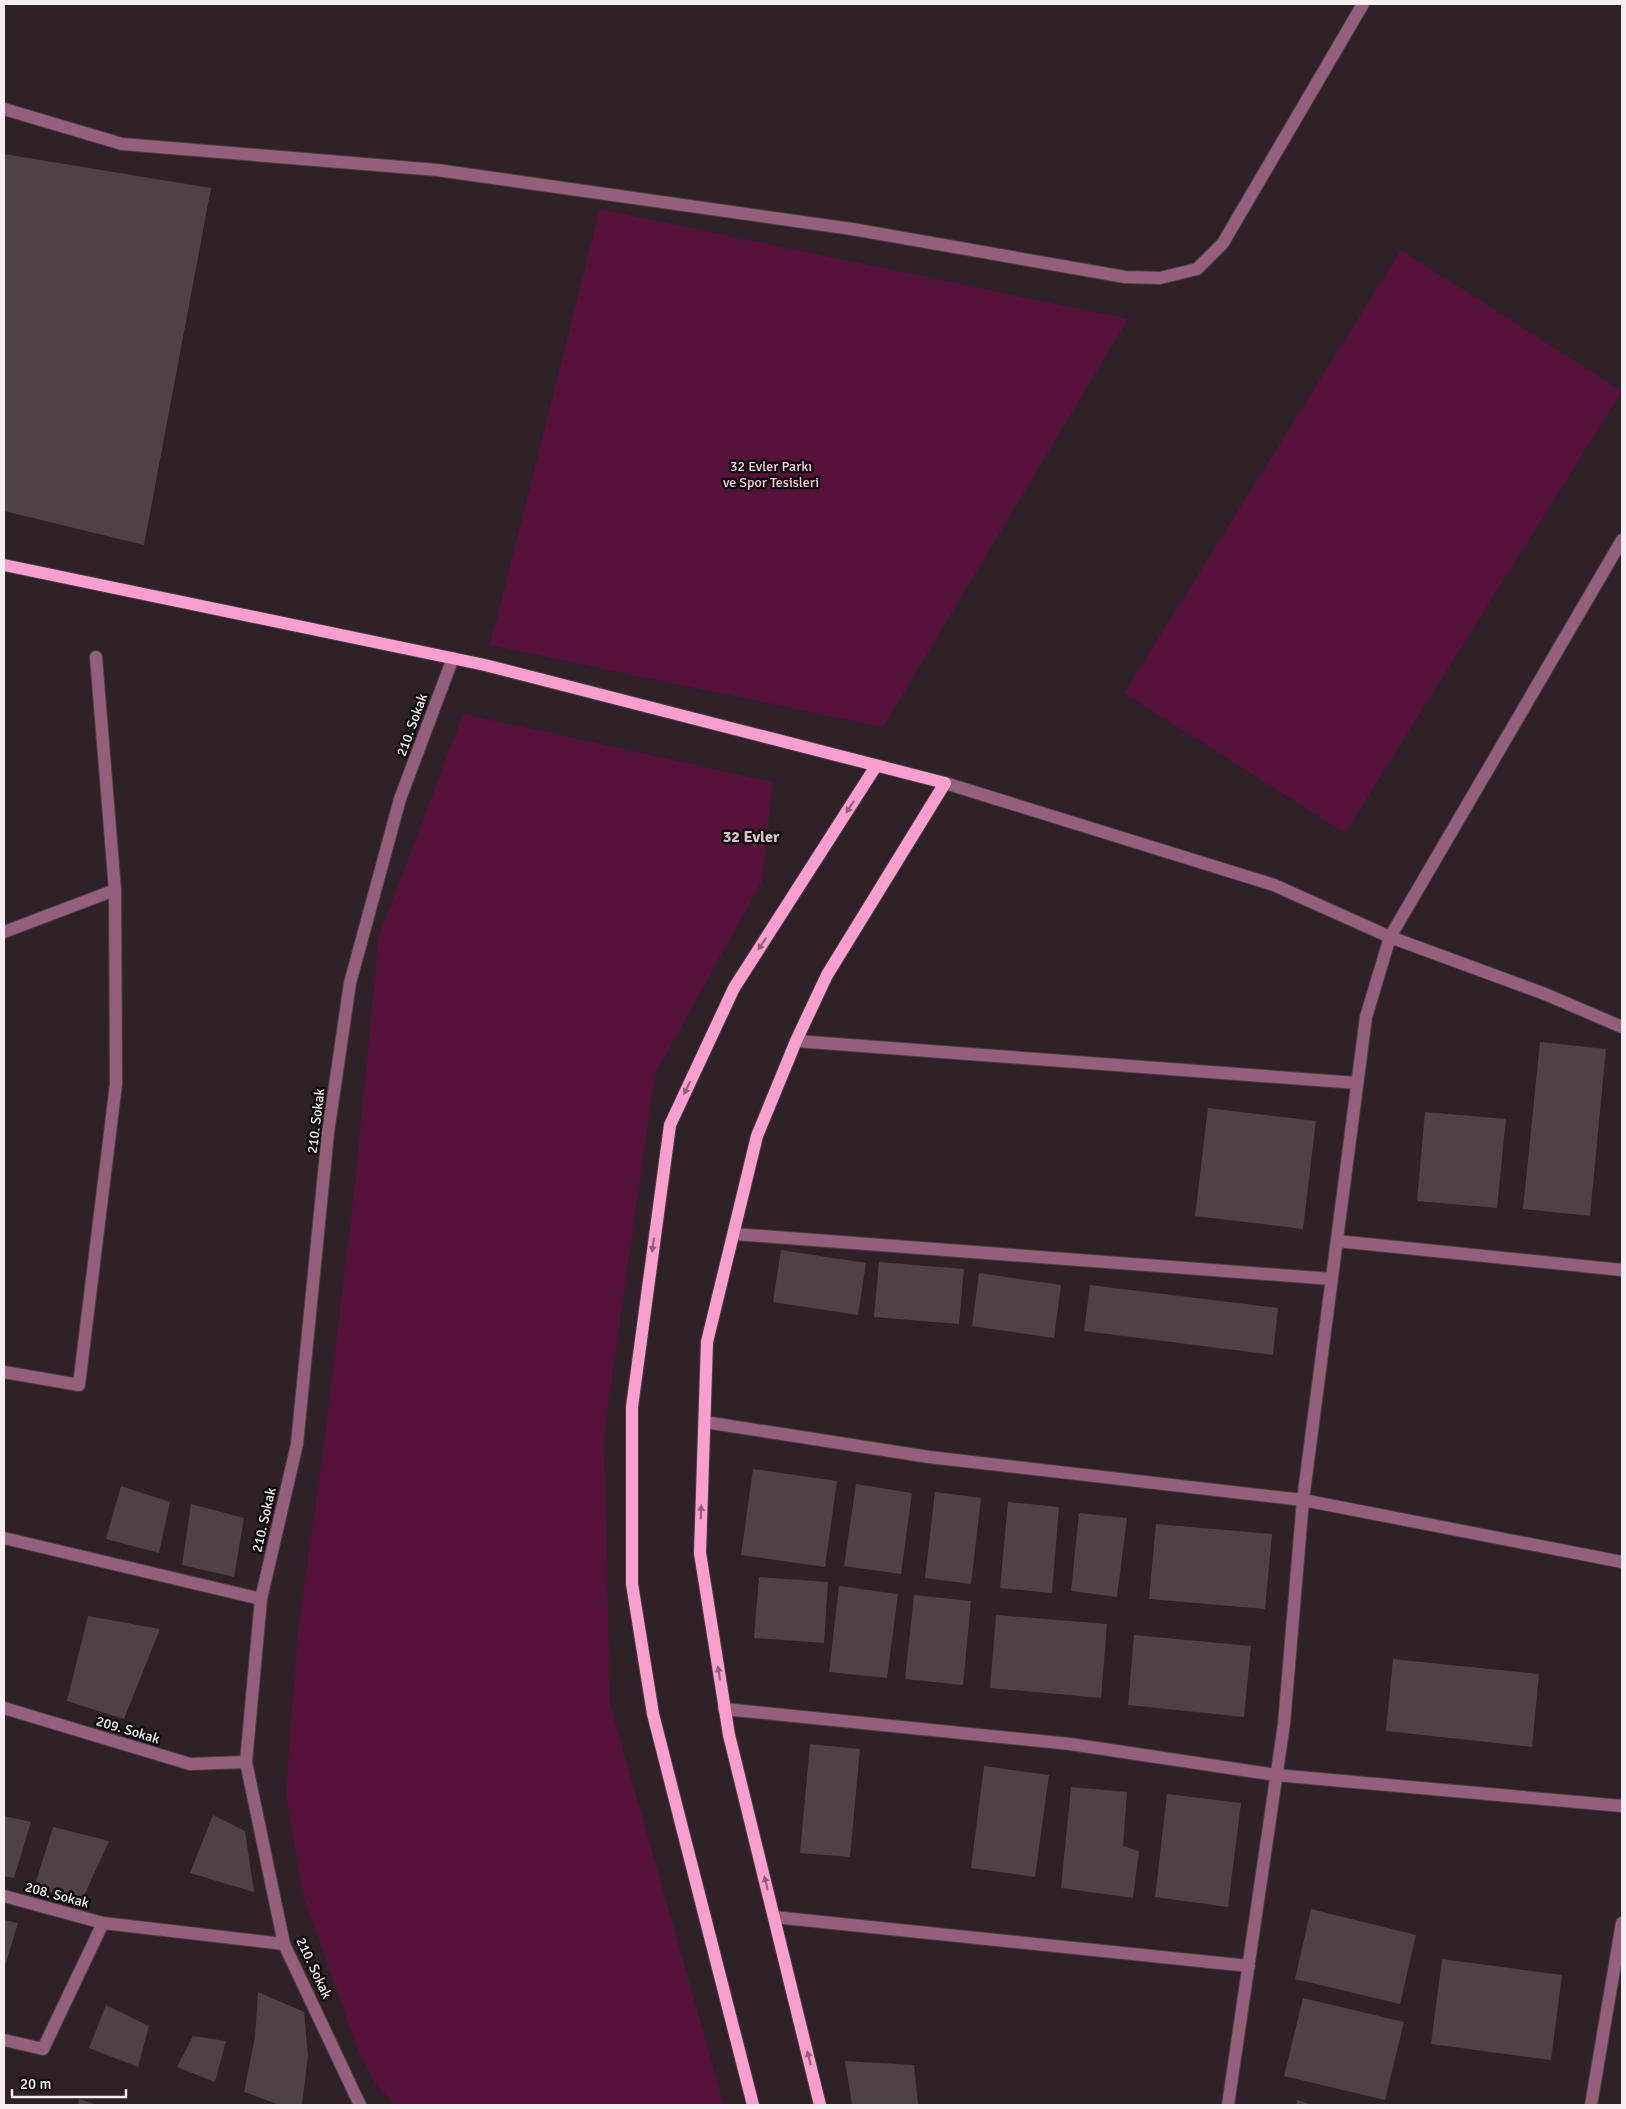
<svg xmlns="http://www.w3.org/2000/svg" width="1626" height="2109" font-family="Signika,sans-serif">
	<rect width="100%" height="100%" fill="#2e2127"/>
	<path fill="#57123c" d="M600,209l528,110 -245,408 -393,-82z
		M1401,250l221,141 -277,442 -221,-140z
		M463,714l310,68 -11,99 -107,193 -51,360 6,269 114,402h-329l-21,-23 -18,-37 -53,-150 -17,-101 12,-163 26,-186 30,-252 25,-257z"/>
	<path fill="#4f4148" d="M4,154l207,34 -67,357 -140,-34z
		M1540,1042l66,7 -16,167 -67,-7z
		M1208,1108l108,13 -13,108 -108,-13z
		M1425,1112l81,7 -9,89 -80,-7z
		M781,1250l85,13 -8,52 -85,-13z
		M879,1262l85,7 -5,55 -85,-7z
		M979,1273l82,12 -7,53 -82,-12z
		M1090,1285l188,23 -5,47 -189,-24z
		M753,1469l84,12 -12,86 -84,-12z
		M856,1484l56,9 -11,81 -57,-8z
		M121,1486l49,16 -11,51 -53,-14z
		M935,1492l46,6 -10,86 -46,-6z
		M1008,1502l51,5 -7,86 -52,-5z
		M191,1504l53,14 -10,59 -52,-12z
		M1079,1513l48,5 -10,79 -46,-6z
		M1156,1524l116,10 -7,75 -116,-10z
		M759,1577l69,5 -4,61 -70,-5z
		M839,1586l59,8 -11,84 -58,-6z
		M914,1595l57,6 -8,84 -58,-6z
		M996,1615l111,9 -6,74 -111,-10z
		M88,1616l72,13 -36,90 -57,-18z
		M1134,1635l117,11 -7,71 -116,-12z
		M1393,1659l146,15 -7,73 -146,-16z
		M810,1744l50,5 -10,108 -50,-4z
		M984,1766l65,9 -14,102 -64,-9z
		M1071,1787l56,5 -4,54 16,5 -6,47 -72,-10z
		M1167,1794l74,9 -13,104 -73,-10z
		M213,1815l32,16 9,61 -64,-19z
		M4,1816l27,6 -17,56 -10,-2z
		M53,1827l56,14 -27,59 -48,-12z
		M1311,1909l105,26 -16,69 -105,-25z
		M4,1920l14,3 -14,46z
		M1442,1959l120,16 -11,85 -120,-16z
		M258,1992l46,20 4,44 -6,49h-22l-36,-13 11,-55z
		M1303,1998l101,24 -19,78 -101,-24z
		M106,2005l43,21 -11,41 -49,-19z
		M193,2036l33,5 -11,41 -38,-15z
		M845,2061l69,4 4,40h-66z
		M79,2099l19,6h-20z
		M1297,2100l16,5h-17z"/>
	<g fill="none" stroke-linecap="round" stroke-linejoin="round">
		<g stroke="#4a3e43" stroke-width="14">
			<path id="minor" d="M4,109l118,35 315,26 415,59 273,48 35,1 37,-9 26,-26 140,-239
				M96,657l19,233
				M945,783l329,102 116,52 155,57 77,33
				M4,932l111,-42 1,194 -37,301 -75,-13
				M796,1041l561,42
				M734,1234l598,45
				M1337,1241l285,29
				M705,1422l224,35 374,43 319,62
				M4,1538l257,61
				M4,1708l186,56 56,-2
				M724,1709l346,35 206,31 346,31
				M4,1896l99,27
				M774,1917l475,49
				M4,2040l39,9 60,-126 181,21
				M360,2105l-76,-161 -38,-182 15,-163 36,-155 31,-311 22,-150 50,-184 53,-141
				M1228,2105l56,-381 19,-224 63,-483 24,-80 232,-397
				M1591,2105l31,-182"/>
		</g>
		<g stroke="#4a3e43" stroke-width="14">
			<path id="major" d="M4,565l481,100 460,118 -118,192 -31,66 -39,95 -50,206 -7,211 29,182 91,370
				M753,2105l-100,-391 -21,-130v-177l38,-282 64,-137 142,-222"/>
		</g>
		<use href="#minor" stroke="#945f7a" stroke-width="12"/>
		<use href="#major" stroke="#f89fcd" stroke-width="12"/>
	</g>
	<defs><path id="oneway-solid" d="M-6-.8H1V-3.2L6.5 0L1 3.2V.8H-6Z" transform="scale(1.25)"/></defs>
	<g fill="#905d78">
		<use href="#oneway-solid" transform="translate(850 807) rotate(123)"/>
		<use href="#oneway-solid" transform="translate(762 944) rotate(123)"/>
		<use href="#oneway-solid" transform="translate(687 1088) rotate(115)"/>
		<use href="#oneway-solid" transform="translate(653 1245) rotate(98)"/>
		<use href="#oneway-solid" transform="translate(701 1512) rotate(-88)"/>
		<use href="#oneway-solid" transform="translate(719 1673) rotate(-99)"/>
		<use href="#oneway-solid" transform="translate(766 1883) rotate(-104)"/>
		<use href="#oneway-solid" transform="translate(809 2058) rotate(-104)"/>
	</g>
	<g text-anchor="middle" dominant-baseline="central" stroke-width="5" stroke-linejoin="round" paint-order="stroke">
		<g font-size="14" fill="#facde3" stroke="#120d0f">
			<text x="771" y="466">32 Evler Parkı<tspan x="771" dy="16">ve Spor Tesisleri</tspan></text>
		</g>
		<g font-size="14" fill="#f7eef2" stroke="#120d0f">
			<text transform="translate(412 725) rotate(-70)">210. Sokak</text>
			<text transform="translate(316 1121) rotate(-83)">210. Sokak</text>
			<text transform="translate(264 1520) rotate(-77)">210. Sokak</text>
			<text transform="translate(128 1730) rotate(17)">209. Sokak</text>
			<text transform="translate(57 1895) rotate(15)">208. Sokak</text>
			<text transform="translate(314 1968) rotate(65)">210. Sokak</text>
		</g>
		<g font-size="16" font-weight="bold" fill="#d5c4cc" stroke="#120d0f">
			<text x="751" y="837">32 Evler</text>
		</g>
	</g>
	<rect width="1626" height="2109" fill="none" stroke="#f7eef2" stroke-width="10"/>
	<path d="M12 2089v8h114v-8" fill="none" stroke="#f7eef2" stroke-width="2.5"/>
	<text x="20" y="2089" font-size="15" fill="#f7eef2" stroke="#120d0f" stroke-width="4" paint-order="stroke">20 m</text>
</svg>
